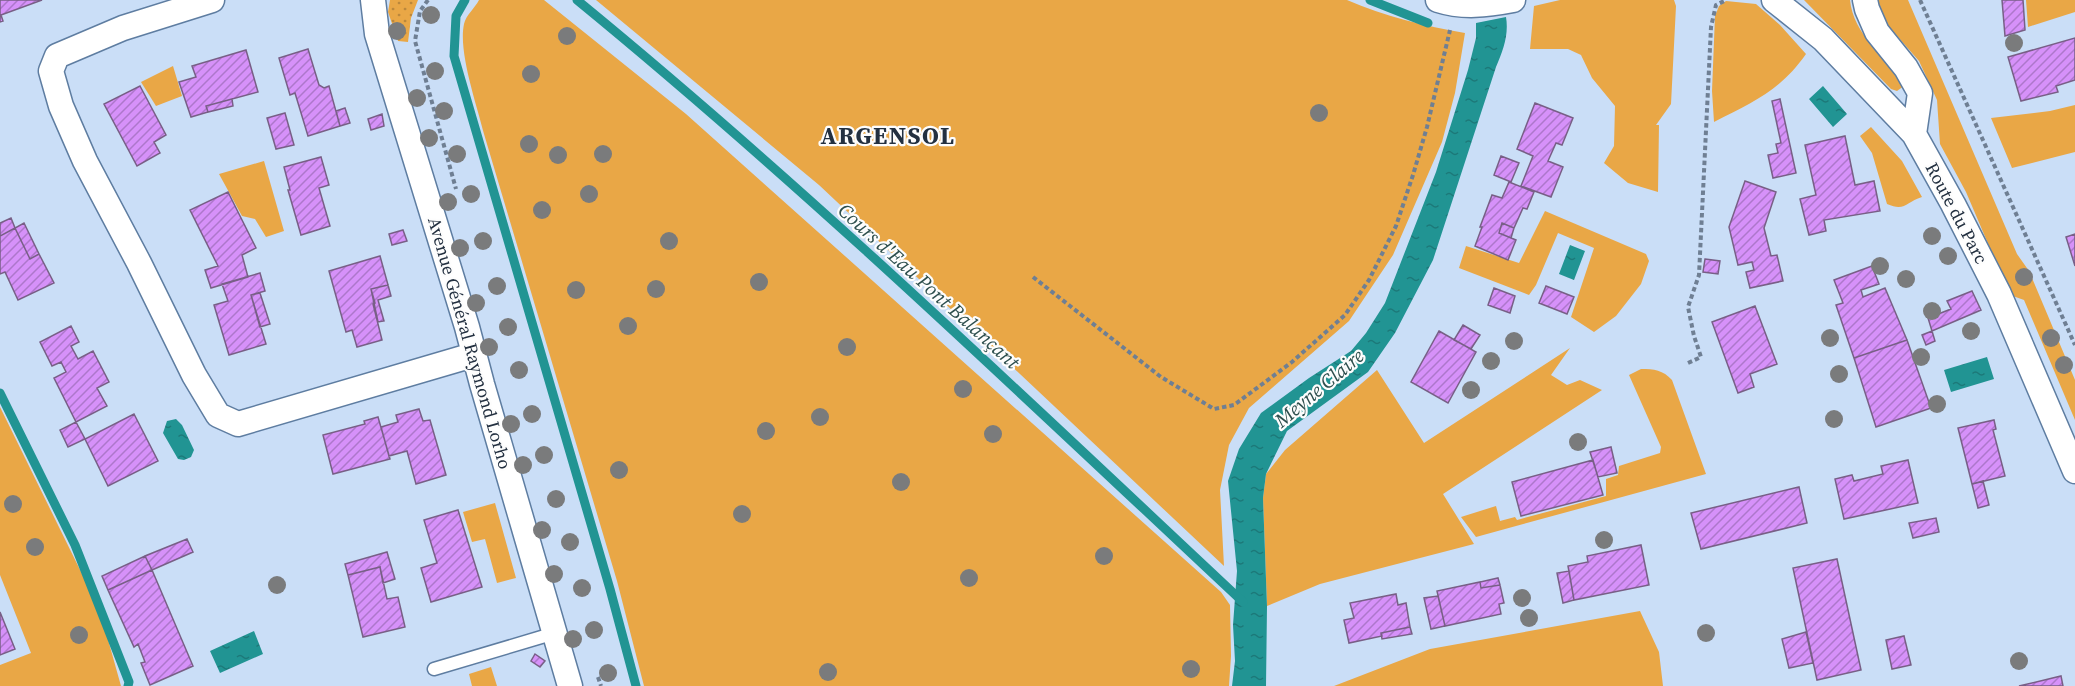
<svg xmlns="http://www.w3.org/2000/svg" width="2075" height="686" font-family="'Source Serif 4',serif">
	<defs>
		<pattern id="garden-dots" width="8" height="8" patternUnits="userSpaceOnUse" patternTransform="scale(1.5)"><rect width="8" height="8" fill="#e9a746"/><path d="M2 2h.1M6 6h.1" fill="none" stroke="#bc883c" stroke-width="1.8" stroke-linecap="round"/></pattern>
		<pattern id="water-ripples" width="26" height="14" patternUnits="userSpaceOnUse" patternTransform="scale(1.5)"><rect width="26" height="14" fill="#219493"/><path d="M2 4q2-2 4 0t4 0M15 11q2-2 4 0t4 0" fill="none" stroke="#1c7979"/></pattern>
		<pattern id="building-hatch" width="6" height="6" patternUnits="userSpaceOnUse" patternTransform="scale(1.5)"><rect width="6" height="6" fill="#d691f9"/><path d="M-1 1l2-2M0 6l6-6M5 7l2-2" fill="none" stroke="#ad77cb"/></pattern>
	</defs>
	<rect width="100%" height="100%" fill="#cadef7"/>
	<path fill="#e9a746" d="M479,0h65l142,114 535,478 9,13 1,51 -2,30h-585l-27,-105 -133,-447c-7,-29 -26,-82 -20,-110 2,-9 11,-16 15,-24z
		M596,0h751c37,16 78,26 118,33l-10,60 -13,49 -49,113 -44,66 -100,87 -20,37 -9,45 4,76 -405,-381z
		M1560,0h114l2,6 -5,98 -15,21h3l-1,67 -30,-9 -24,-20 10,-17 1,-40 -23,-28 -11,-23 -13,-6h-38l4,-43z
		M1804,0h46c3,34 36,59 58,83l-11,8 -6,-2z
		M1873,0h35l109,254 12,17 46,109v40l-51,-120 -14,-5 -44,-103 -26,-48 -3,-44 -18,-39 -43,-49z
		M2026,0h49v12l-47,15z
		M1726,1l30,3 24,21 26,29c-26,37 -53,48 -92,68l-2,-31 3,-75 4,-10z
		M173,66l9,30 -26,10 -15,-24z
		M2075,105v47l-63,16 -21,-50 59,-7z
		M1871,127l31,34 20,36c-16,5 -17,15 -35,7l-15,-51 -12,-17z
		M264,161l20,70 -18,6 -11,-18 -13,-3 -23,-42z
		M1545,211l101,43 3,7 -8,23 -25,32 -22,16 -23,-15 23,-69 -36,-15 -22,52 -7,10 -70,-27 7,-22 53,17z
		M1570,348l-19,27 16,10 13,-5 22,10 -159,104 31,50 -154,40 -53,22 -4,-108 3,-24 19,-24 92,-80 47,73z
		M1641,369c13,0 22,1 31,11l34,94 -230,63 -15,-20 35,-11 4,15 15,-4 2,3 89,-24v-17l12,-4 1,-9 41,-13 1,-6 -32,-72z
		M0,407l85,173 22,56 14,50h-121v-21l31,-12 -31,-78z
		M495,503l21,75 -19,5 -12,-44 -13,3 -9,-30z
		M1640,611l19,41 4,34h-329l96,-37z
		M491,667l6,19h-25l-3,-12z"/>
	<path fill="url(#garden-dots)" d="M390,0h28l-7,18 -3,24 -10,-1 -10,-29z"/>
	<path fill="url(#water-ripples)" d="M1506,17c3,18 -3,34 -10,50l-63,193 -38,73 -27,39 -81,59 -21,43 -3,24 4,108 -1,80h-34l3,-25 -2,-36 4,-54 -9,-90 11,-32 22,-36 48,-35 42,-27 15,-18 19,-30 51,-131 32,-102 8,-32v-15z
		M1823,86l24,28 -14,13 -24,-28z
		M1570,245l15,6 -11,29 -15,-6z
		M1987,357l7,22 -43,13 -7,-22z
		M176,419l6,6 12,25 -3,7 -7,3 -6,-1 -15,-26 4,-12z
		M254,631l9,23 -43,19 -10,-22z"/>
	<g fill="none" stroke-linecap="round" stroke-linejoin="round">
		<path stroke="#219493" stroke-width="9" d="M465,0l-9,16 -2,40 156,533 26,97
			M577,0c232,190 448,398 666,602
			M1370,0l58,23
			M0,393l75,152 54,137 -1,4"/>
	</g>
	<path fill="url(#building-hatch)" stroke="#785f86" stroke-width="1.5" d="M0,0h42l-41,15 2,6 -3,1z
		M2002,0h21l2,30 -20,6z
		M2075,38v42l-19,6 2,6 -37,9 -13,-44z
		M308,49l11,36 5,3 5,-2 11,40 -32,10 -13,-43 -5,2 -11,-37z
		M246,50l12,42 -52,14 2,6 -17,5 -12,-35 17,-5 -4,-11z
		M140,86l26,49 -12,7 6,11 -23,13 -33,-62z
		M232,99l1,7 -25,6 -2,-6z
		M1780,99l16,74 -23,5 -5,-23 10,-2 -2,-9 5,-1 -9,-42z
		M1535,103l38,15 -11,27 -6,-2 -8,18 15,6 -12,30 -30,-11 12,-30 -16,-7z
		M345,108l5,15 -10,3 -4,-15z
		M285,113l9,32 -18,4 -9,-31z
		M382,114l2,12 -13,4 -3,-11z
		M1845,136l10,49 19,-4 6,30 -56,9 2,11 -17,4 -9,-36 16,-4 -11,-50z
		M1501,156l18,7 -8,19 -17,-7z
		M321,157l8,28 -10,3 11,38 -29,9 -13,-45h2l-6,-23z
		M1745,181l31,11 -12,36 7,28 6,-1 6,26 -33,7 -4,-16 8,-2 -2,-8 -14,3 -9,-38z
		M1509,182l25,10 -7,17 -4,-1 -9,20 -12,-5 -3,10 17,7 -8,20 -33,-14 7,-19h-2l12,-32 10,3z
		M228,192l28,56 -14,7 6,22 -37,11 -6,-18 13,-4 -28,-56z
		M11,218l4,10 -15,8v-13z
		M24,223l15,31 -9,5 -15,-31z
		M1502,223l12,5 -3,10 -12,-5z
		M15,228l15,31 9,-5 15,29 -36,17 -13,-28 -5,2v-38z
		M403,230l4,11 -15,4 -3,-11z
		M2075,234v32l-9,-29z
		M380,256l8,29 -17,4 4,14 -2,1 9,36 -25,7 -5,-17 -6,2 -17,-61z
		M1705,259l15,2 -2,13 -15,-2z
		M1872,266l7,18 -18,6 2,7 22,-9 22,52 -53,18 -18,-53 7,-2 -9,-23z
		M260,273l5,18 -14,4 15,49 -37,11 -15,-50 14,-4 -6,-17z
		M388,285l3,11 -13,4 6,21 -6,1 -7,-33z
		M1546,286l28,11 -7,17 -28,-11z
		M1494,288l21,8 -5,17 -22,-8z
		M1972,291l9,19 -49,21 -4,-13 23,-9 -4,-8z
		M260,293l10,31 -10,3 -9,-32z
		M1755,306l22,58 -27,10 4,13 -16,6 -26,-71z
		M1463,325l17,10 -9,14 -17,-9z
		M71,326l8,16 -8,4 7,13 15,-8 16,31 -12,6 10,18 -31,16 -22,-44 12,-6 -5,-10 -9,4 -12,-24z
		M1439,331l37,21 -28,51 -37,-21z
		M1932,331l3,10 -9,4 -4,-10z
		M1907,340l24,68 -55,19 -22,-69z
		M419,409l4,12 7,-1 16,55 -30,9 -9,-33 -18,5 -8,-29 17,-5 -2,-7z
		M134,414l24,47 -50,25 -23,-47z
		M378,417l12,42 -57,15 -10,-39 42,-11 -1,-3z
		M1994,420l2,9 -3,1 12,46 -33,8 -14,-56z
		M76,422l9,17 -17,8 -8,-17z
		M1611,447l6,26 -19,4 -8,-25z
		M1593,460l10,35 -82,21 -9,-34z
		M1908,460l10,43 -74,16 -9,-40 17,-4 2,6 29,-7 -2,-8z
		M1983,481l6,24 -11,3 -6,-24z
		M1799,487l8,36 -106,26 -10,-36z
		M458,510l24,77 -51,15 -10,-34 16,-5 -13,-43z
		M1936,518l3,14 -26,6 -4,-15z
		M187,539l6,13 -41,18 -7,-14z
		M1641,545l8,40 -75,15 -6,-34 20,-4 -1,-6z
		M387,552l8,27 -12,4 -3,-16 -32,8 -3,-11z
		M145,556l7,14 -44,20 -6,-14z
		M1837,559l24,111 -44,10 -24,-112z
		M380,567l7,32 11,-2 7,30 -42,10 -15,-62z
		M152,570l41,96 -43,19 -9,-22 4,-1 -7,-18 -4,3 -26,-57z
		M1569,571l5,29 -11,3 -6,-30z
		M1498,578l2,7 -19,3 -1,-6z
		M1480,582l1,6 19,-3 4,18 -5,1 2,10 -56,12 -8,-35z
		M1396,594l2,11 8,-2 4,24 -29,6 1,3 -33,7 -5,-23 10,-2 -4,-15z
		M1438,596l7,30 -14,3 -7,-31z
		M0,612l15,37 -15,6z
		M1410,627l2,7 -30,5 -1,-6z
		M1806,632l7,31 -24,5 -7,-29z
		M1904,636l7,29 -19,4 -6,-29z
		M535,654l10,7 -5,6 -9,-6z
		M2061,676l2,10h-44z"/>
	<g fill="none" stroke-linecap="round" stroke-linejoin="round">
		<g stroke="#5e7da1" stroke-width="15">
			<path id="lane" d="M434,669l121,-36"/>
		</g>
		<g stroke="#5e7da1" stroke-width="27">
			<path id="street" d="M212,0l-89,28 -66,28 -6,15 10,35 24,55 54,102 55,112 24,40 20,9 235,-69
				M373,0l4,34 90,293 15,57 88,302
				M1438,0c25,8 49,5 75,0
				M1774,0l49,39 91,95 39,70 46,90 76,177
				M1865,0l2,9 10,23 29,36 14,25 -6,41"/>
		</g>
		<path stroke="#6f7f93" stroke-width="4" stroke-dasharray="4.5 3" stroke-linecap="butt" d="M428,0l-8,11 -5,30 41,148
			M1920,0l155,345
			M1033,277l128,100 53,32 20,-4 58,-43 53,-47 24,-35 27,-54 17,-51 14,-48 23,-97
			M1688,363l13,-6 -7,-21 -6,-29 11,-32 12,-248 5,-22 10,-5
			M598,677l3,9"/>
		<use href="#lane" stroke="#fff" stroke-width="12"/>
		<use href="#street" stroke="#fff" stroke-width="24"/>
	</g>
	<g fill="#7a7b7c">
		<circle cx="431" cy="15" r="9"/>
		<circle cx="397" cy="31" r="9"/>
		<circle cx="567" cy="36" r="9"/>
		<circle cx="2014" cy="43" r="9"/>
		<circle cx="435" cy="71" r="9"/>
		<circle cx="531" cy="74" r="9"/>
		<circle cx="417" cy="98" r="9"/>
		<circle cx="444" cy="111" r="9"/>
		<circle cx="1319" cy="113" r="9"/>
		<circle cx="429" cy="138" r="9"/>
		<circle cx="529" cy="144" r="9"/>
		<circle cx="457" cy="154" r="9"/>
		<circle cx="603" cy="154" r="9"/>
		<circle cx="558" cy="155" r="9"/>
		<circle cx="471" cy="194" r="9"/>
		<circle cx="589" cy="194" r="9"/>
		<circle cx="448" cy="202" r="9"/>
		<circle cx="542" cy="210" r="9"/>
		<circle cx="1932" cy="236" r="9"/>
		<circle cx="483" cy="241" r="9"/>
		<circle cx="669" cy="241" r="9"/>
		<circle cx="460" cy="248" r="9"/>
		<circle cx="1948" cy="256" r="9"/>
		<circle cx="1880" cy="266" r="9"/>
		<circle cx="2024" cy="277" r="9"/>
		<circle cx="1906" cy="279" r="9"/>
		<circle cx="759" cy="282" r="9"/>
		<circle cx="497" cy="286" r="9"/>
		<circle cx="656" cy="289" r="9"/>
		<circle cx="576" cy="290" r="9"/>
		<circle cx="476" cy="303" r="9"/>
		<circle cx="1932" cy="311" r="9"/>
		<circle cx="628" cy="326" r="9"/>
		<circle cx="508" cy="327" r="9"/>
		<circle cx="1971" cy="331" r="9"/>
		<circle cx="1830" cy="338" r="9"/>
		<circle cx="2051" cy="338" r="9"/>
		<circle cx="1514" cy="341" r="9"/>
		<circle cx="489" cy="347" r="9"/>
		<circle cx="847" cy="347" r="9"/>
		<circle cx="1921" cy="357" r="9"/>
		<circle cx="1491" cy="361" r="9"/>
		<circle cx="2064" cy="365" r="9"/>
		<circle cx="519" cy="370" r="9"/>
		<circle cx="1839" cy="374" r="9"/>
		<circle cx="963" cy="389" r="9"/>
		<circle cx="1471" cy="390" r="9"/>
		<circle cx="1937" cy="404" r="9"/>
		<circle cx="532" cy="414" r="9"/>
		<circle cx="820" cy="417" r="9"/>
		<circle cx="1834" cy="419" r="9"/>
		<circle cx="511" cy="424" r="9"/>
		<circle cx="766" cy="431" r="9"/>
		<circle cx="993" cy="434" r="9"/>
		<circle cx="1578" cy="442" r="9"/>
		<circle cx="544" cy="455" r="9"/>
		<circle cx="523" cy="465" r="9"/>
		<circle cx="619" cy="470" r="9"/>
		<circle cx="901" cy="482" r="9"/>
		<circle cx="556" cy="499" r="9"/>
		<circle cx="13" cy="504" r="9"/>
		<circle cx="742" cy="514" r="9"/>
		<circle cx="542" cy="530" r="9"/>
		<circle cx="1604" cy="540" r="9"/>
		<circle cx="570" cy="542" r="9"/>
		<circle cx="35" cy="547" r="9"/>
		<circle cx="1104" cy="556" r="9"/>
		<circle cx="554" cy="574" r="9"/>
		<circle cx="969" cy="578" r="9"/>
		<circle cx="277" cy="585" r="9"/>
		<circle cx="582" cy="588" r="9"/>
		<circle cx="1522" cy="598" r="9"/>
		<circle cx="1529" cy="618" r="9"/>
		<circle cx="594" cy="630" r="9"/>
		<circle cx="1706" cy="633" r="9"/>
		<circle cx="79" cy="635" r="9"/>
		<circle cx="573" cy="639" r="9"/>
		<circle cx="2019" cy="661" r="9"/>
		<circle cx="1191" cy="669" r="9"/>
		<circle cx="828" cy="672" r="9"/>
		<circle cx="608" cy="673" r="9"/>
	</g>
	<g text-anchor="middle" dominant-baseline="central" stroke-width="4.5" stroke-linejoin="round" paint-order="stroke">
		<g font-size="18" fill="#233040" stroke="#fdfdfd">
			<text transform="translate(1957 213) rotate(62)">Route du Parc</text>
			<text transform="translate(470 343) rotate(74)">Avenue Général Raymond Lorho</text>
		</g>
		<g font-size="20" font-style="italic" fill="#2e4f4e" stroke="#fdfdfd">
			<text transform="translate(929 286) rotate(42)">Cours d'Eau Pont Balançant</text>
			<text transform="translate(1319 388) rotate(-40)">Meyne Claire</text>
		</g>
		<g font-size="24" font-weight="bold" letter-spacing="1.5" fill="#233040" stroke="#fdfdfd">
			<text x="888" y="135">ARGENSOL</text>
		</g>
	</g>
</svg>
